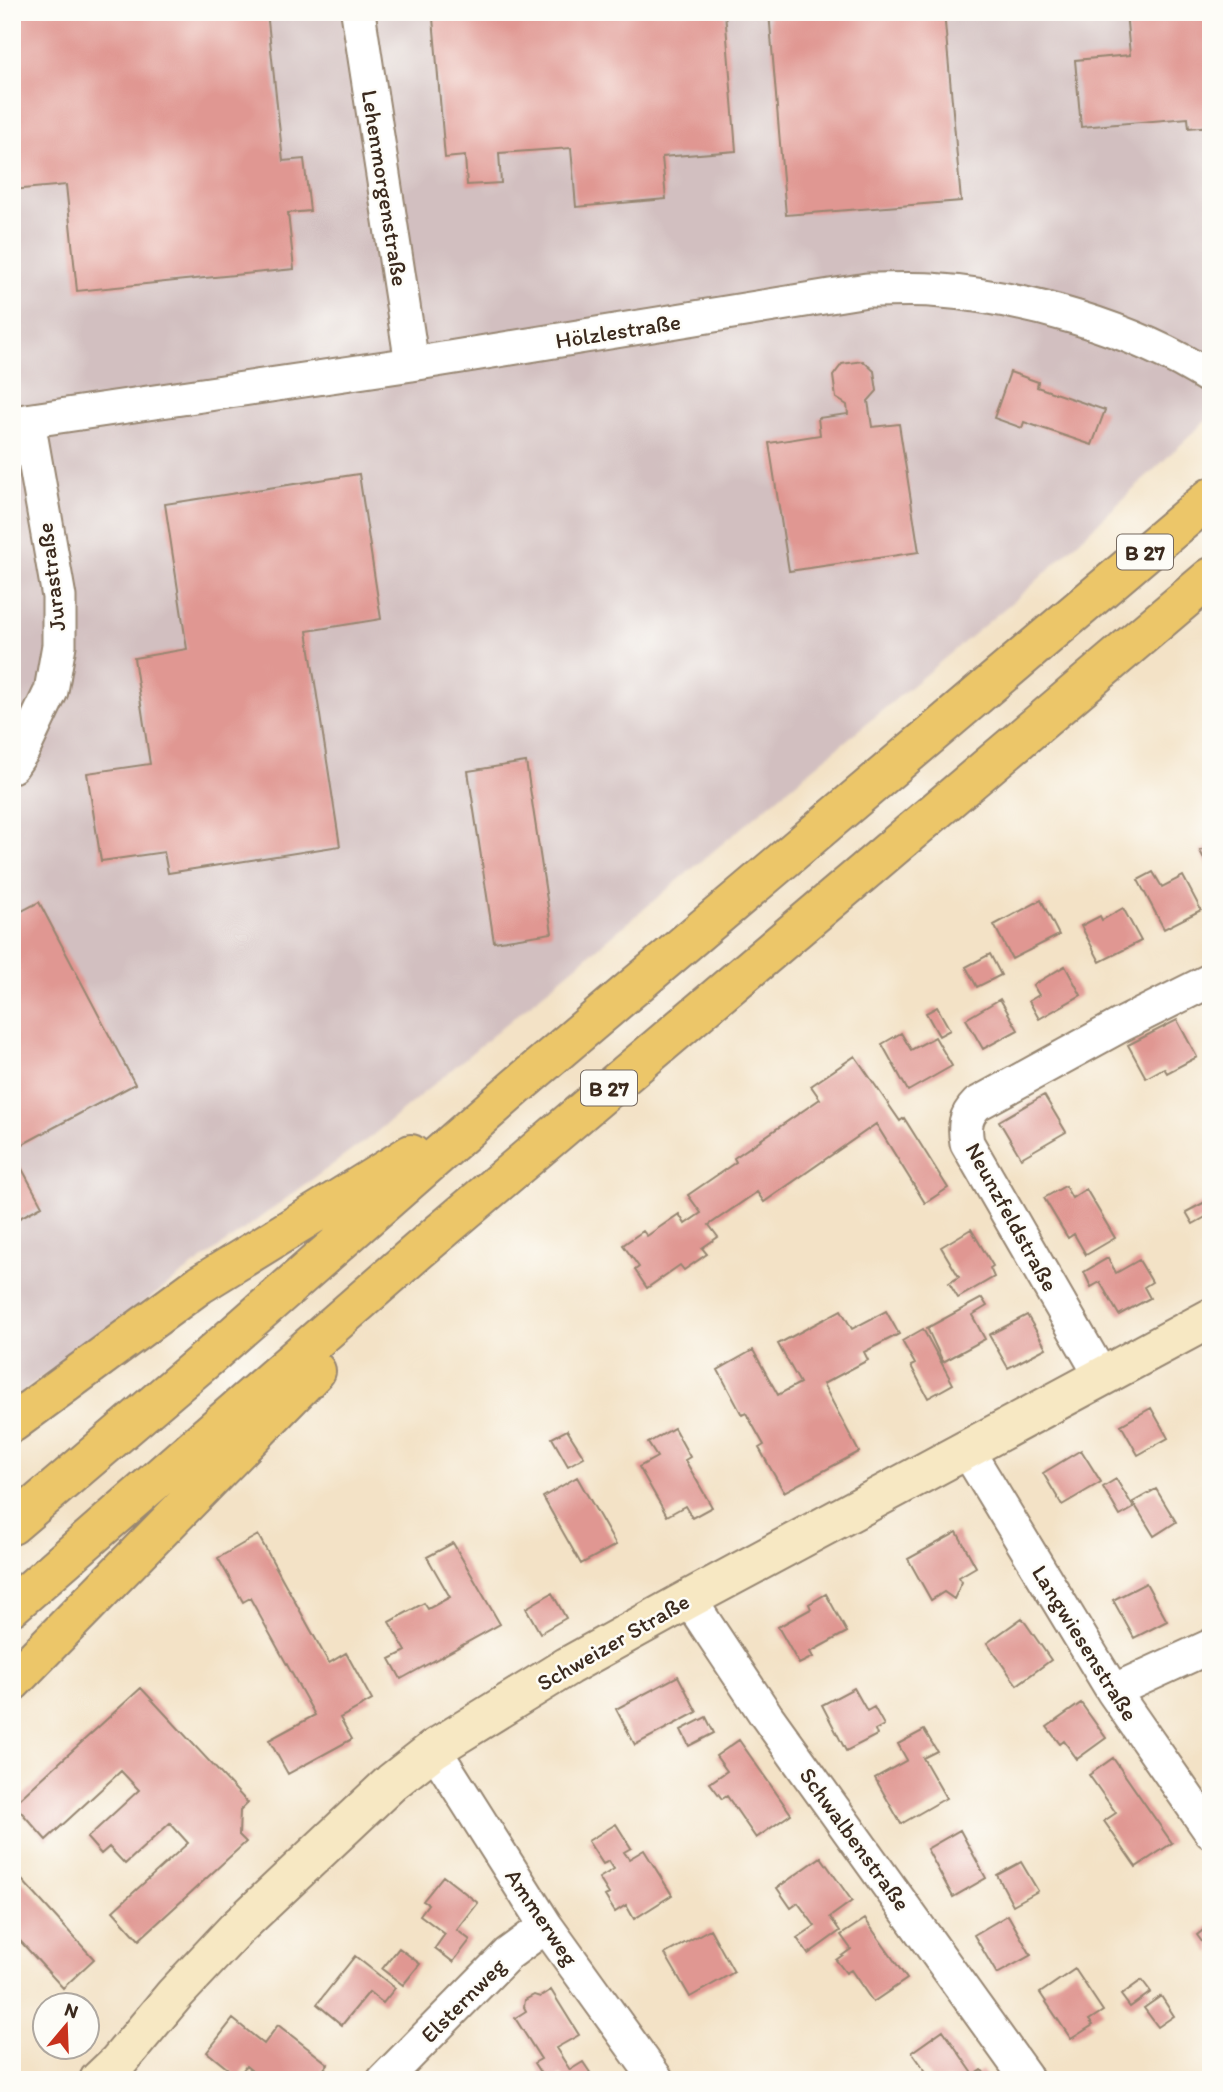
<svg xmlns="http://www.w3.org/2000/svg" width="1223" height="2092" font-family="Itim,sans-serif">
	<rect width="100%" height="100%" fill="#fdfcf7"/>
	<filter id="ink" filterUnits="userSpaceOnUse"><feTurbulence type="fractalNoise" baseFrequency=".0143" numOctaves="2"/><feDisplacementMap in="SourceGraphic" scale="14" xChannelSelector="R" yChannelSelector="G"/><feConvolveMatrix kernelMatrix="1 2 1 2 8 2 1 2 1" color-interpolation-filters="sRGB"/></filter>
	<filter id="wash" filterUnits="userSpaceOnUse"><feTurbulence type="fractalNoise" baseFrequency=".00686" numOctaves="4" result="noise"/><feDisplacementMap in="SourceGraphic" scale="28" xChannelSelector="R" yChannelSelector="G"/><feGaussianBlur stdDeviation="1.57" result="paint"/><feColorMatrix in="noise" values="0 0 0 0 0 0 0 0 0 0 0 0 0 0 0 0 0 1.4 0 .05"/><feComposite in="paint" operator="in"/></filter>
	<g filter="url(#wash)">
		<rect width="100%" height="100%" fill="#f3e2c6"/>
		<path fill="#d2bfc0" d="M12,12h1199v404l-182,172 -656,547 -361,264z"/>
		<g id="blocks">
			<path fill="#e09792" d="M12,12h255l16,149 21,-2 6,52 -22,2 6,56 -217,22 -11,-106 -54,5z
				M493,12h232l11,139 -74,6 4,42 -90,8 -5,-59 -72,5 2,30 -34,2 -2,-29 -20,2 -12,-140z
				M769,12h175l17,189 -175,14z
				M1126,12h85v114l-22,2 -1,-10 -107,9 -6,-67 55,-5z
				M863,361l11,10 3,20 -9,10 4,26 27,-3 20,128 -130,19 -20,-128 51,-8 -2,-17 30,-4 -1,-9 -11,-7 -3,-22 9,-12z
				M1010,372l28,10 -1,5 68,23 -13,35 -68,-23 -2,6 -28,-10z
				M359,474l22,145 -74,12 33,215 -172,27 -4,-21 -63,9 -14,-88 63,-9 -16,-106 53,-9 -22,-145z
				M526,762l26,171 -58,9 -26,-171z
				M1211,846v26l-11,-21z
				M1153,872l9,15 21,-11 18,34 -37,19 -26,-49z
				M1041,900l18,35 -47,24 -18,-34z
				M39,902l96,182 -123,66v-234z
				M1123,908l18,33 -41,21 -19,-36 19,-10 2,4z
				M990,954l11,21 -24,12 -11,-20z
				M1065,966l16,29 -42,24 -10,-18 10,-6 -6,-10z
				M1000,999l18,31 -35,19 -17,-30z
				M937,1007l13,23 -11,6 -13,-23z
				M1177,1020l20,37 -30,16 -3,-5 -18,10 -18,-33z
				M901,1033l10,17 24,-13 17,29 -44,25 -26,-47z
				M855,1056l45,65 4,-3 44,70 -23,15 -49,-79 -112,78 -7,-10 -48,33 9,12 -16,11 5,6 -23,16 -4,-5 -33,23 -12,-18 4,-3 -16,-22 20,-14 4,5 32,-22 6,10 16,-11 -13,-18 48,-33 -2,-4 86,-59 -9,-13z
				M1044,1095l22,37 -45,26 -22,-37z
				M12,1150l30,56 -30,16z
				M1065,1186l7,12 14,-9 29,49 -29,17 -12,-21 -6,4 -24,-40z
				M1211,1199v15l-18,10 -7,-12z
				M971,1229l22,37 -3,2 4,9 -36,21 -9,-15 10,-6 -18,-30z
				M1108,1258l8,15 23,-13 13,22 -8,5 6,11 -31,17 -19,-33 -9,5 -7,-15z
				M982,1298l5,8 -15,9 13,24 -42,23 -16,-34z
				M841,1310l11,19 34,-18 13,23 -35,18 4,8 -45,24 36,68 -75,40 -25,-44 5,-3 -18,-32 -4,2 -24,-45 35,-20 25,45 22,-12 -22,-39z
				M1027,1315l19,33 -38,20 -19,-33z
				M923,1329l30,55 -25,14 -17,-32 4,-2 -13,-23z
				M1151,1408l17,30 -30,17 -17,-30z
				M674,1428l16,29 -5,3 27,47 -20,11 -7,-12 -18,10 -28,-49 18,-10 -9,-14z
				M567,1430l17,27 -16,9 -16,-28z
				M1081,1450l20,32 -39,23 -19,-32z
				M577,1477l39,68 -35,19 -38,-67z
				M1116,1479l18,29 -14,8 -17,-29z
				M1156,1489l20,33 -22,14 -21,-34z
				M957,1532l19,35 -17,10 3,5 -8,17 -10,-7 -13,8 -23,-41z
				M258,1535l71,128 17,-10 26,47 -32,18 12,21 -64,35 -19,-34 46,-25 -65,-117 -7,4 -25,-44z
				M453,1543l47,81 -99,55 -11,-20 16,-8 -17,-29 35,-19 4,6 22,-12 -23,-40z
				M1146,1583l21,38 -33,17 -21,-38z
				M552,1593l14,25 -26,15 -14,-25z
				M826,1594l21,38 -37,20 3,5 -14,7 -21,-37 33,-18 -2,-5z
				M1022,1618l29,42 -34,25 -30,-42z
				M678,1676l19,36 -62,33 -19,-36z
				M141,1688l107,115 -8,8 -1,24 7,7 -107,98 -26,-29 75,-68 -18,-20 -45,41 -16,-17 -8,7 -14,-16 52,-48 -18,-19 -75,69 -32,-36z
				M854,1688l13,23 7,-4 10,18 -9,5 2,5 -31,16 -24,-46z
				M1081,1703l25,35 -29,21 -13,-18 -4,3 -13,-17z
				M706,1717l8,16 -25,13 -8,-16z
				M924,1730l13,21 -14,7 23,40 -45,26 -26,-46 32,-18 -9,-16z
				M739,1740l52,74 -35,24 -29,-42 -5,3 -12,-16 17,-12 -11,-15z
				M1113,1758l59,85 -36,24 -32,-46 12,-8 -27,-38z
				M616,1824l15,24 -7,4 5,7 15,-9 28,45 -38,24 -8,-14 -11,7 -10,-16 4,-2 -10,-16 15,-9 -5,-8 -6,3 -15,-23z
				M960,1830l26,48 -33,19 -26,-48z
				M821,1857l31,44 -22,16 10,14 -32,23 -11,-16 18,-12 -17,-23 -7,5 -14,-20z
				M1021,1862l17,29 -25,14 -16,-30z
				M12,1869l82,90 -31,29 -51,-56z
				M443,1876l35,27 -21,27 13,10 -17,22 -18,-14 10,-14 -25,-19 8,-11 -5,-3z
				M1008,1915l23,40 -34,19 -23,-39z
				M865,1919l42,60 -34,23 -22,-32 -5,3 -10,-13 15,-11 -10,-14z
				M1211,1924v30l-14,-19z
				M710,1929l24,43 -44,25 -25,-43z
				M399,1948l21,16 -17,21 -21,-16z
				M355,1956l40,32 -12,15 -14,-11 -27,33 -25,-21z
				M1075,1969l28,42 -14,9 4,5 -22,14 -31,-46z
				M1142,1980l9,12 -21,15 -9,-12z
				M551,1990l28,45 -23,13 14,22 13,-8 12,18h-31l-3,-5 -6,5h-10l-11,-17 7,-4 -26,-41 11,-7 -2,-4 1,-7 9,-5 6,2z
				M1161,1996l13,20 -16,11 -14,-19z
				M233,2019l31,25 14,-19 50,39 -13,16h-52l-17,-14 -8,11 -31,-25z
				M943,2030l31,45 8,-5 7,10h-57l-20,-28z"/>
		</g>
	</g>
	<g filter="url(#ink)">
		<use href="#blocks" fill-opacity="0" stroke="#978672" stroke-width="2"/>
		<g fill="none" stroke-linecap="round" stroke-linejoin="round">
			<g stroke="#978672" stroke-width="37">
				<path id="street" d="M358,12l54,352
					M12,423l400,-59 455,-74c21,0 43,-1 64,0 93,7 201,37 280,88
					M12,766l11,-16 28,-59 8,-46v-48l-31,-176
					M1102,1377l-135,-234c-3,-17 -2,-27 10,-39l144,-79 90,-45
					M967,1450l146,241 98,141
					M689,1599l77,116 259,361
					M1113,1691l98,-45
					M434,1749l112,177 111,154
					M384,2080l124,-126 38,-28"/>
			</g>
			<g stroke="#978672" stroke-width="42">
				<path id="secondary" d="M99,2080l19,-18 57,-68 61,-65 156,-147 42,-33 134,-83 121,-67 522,-281"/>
			</g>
			<g stroke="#978672" stroke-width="42">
				<path id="highway" d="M12,1423l187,-138 212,-131
					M12,1525l198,-169 306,-269 695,-590
					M12,1606l406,-355 793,-674
					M12,1682l304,-311"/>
			</g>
			<use href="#street" stroke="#fff" stroke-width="33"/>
			<use href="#secondary" stroke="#f7e8c3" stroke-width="38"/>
			<use href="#highway" stroke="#ecc669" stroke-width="38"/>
		</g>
	</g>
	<g text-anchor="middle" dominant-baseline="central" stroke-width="5" stroke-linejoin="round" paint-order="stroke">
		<g fill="#fdfcf7" stroke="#75695f" stroke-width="2">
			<rect x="1117" y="534.5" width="56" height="35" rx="5"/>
			<rect x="581" y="1070.5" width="56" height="35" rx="5"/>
		</g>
		<g font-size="21" font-weight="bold" fill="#3b2a1e">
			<text x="1145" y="552">B 27</text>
			<text x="609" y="1088">B 27</text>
		</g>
		<g font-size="23" fill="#3b2a1e" stroke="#fdfcf7">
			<text transform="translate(385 188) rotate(81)">Lehenmorgenstraße</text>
			<text transform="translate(618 331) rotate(-9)">Hölzlestraße</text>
			<text transform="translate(51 577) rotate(-97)">Jurastraße</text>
			<text transform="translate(1012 1217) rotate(61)">Neunzfeldstraße</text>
			<text transform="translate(613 1642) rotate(-30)">Schweizer Straße</text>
			<text transform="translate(1085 1643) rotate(58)">Langwiesenstraße</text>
			<text transform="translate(855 1839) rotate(54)">Schwalbenstraße</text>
			<text transform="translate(542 1917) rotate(56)">Ammerweg</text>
			<text transform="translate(463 2000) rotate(-45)">Elsternweg</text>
		</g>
	</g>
	<rect width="1223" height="2092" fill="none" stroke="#fdfcf7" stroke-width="42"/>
	<g transform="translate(66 2026) rotate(19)"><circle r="33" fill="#fdfcf7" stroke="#afa8a0" stroke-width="2"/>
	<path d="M0-5L12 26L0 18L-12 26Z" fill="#c8321e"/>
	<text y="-10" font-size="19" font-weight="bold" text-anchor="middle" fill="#3b2a1e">N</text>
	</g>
</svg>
